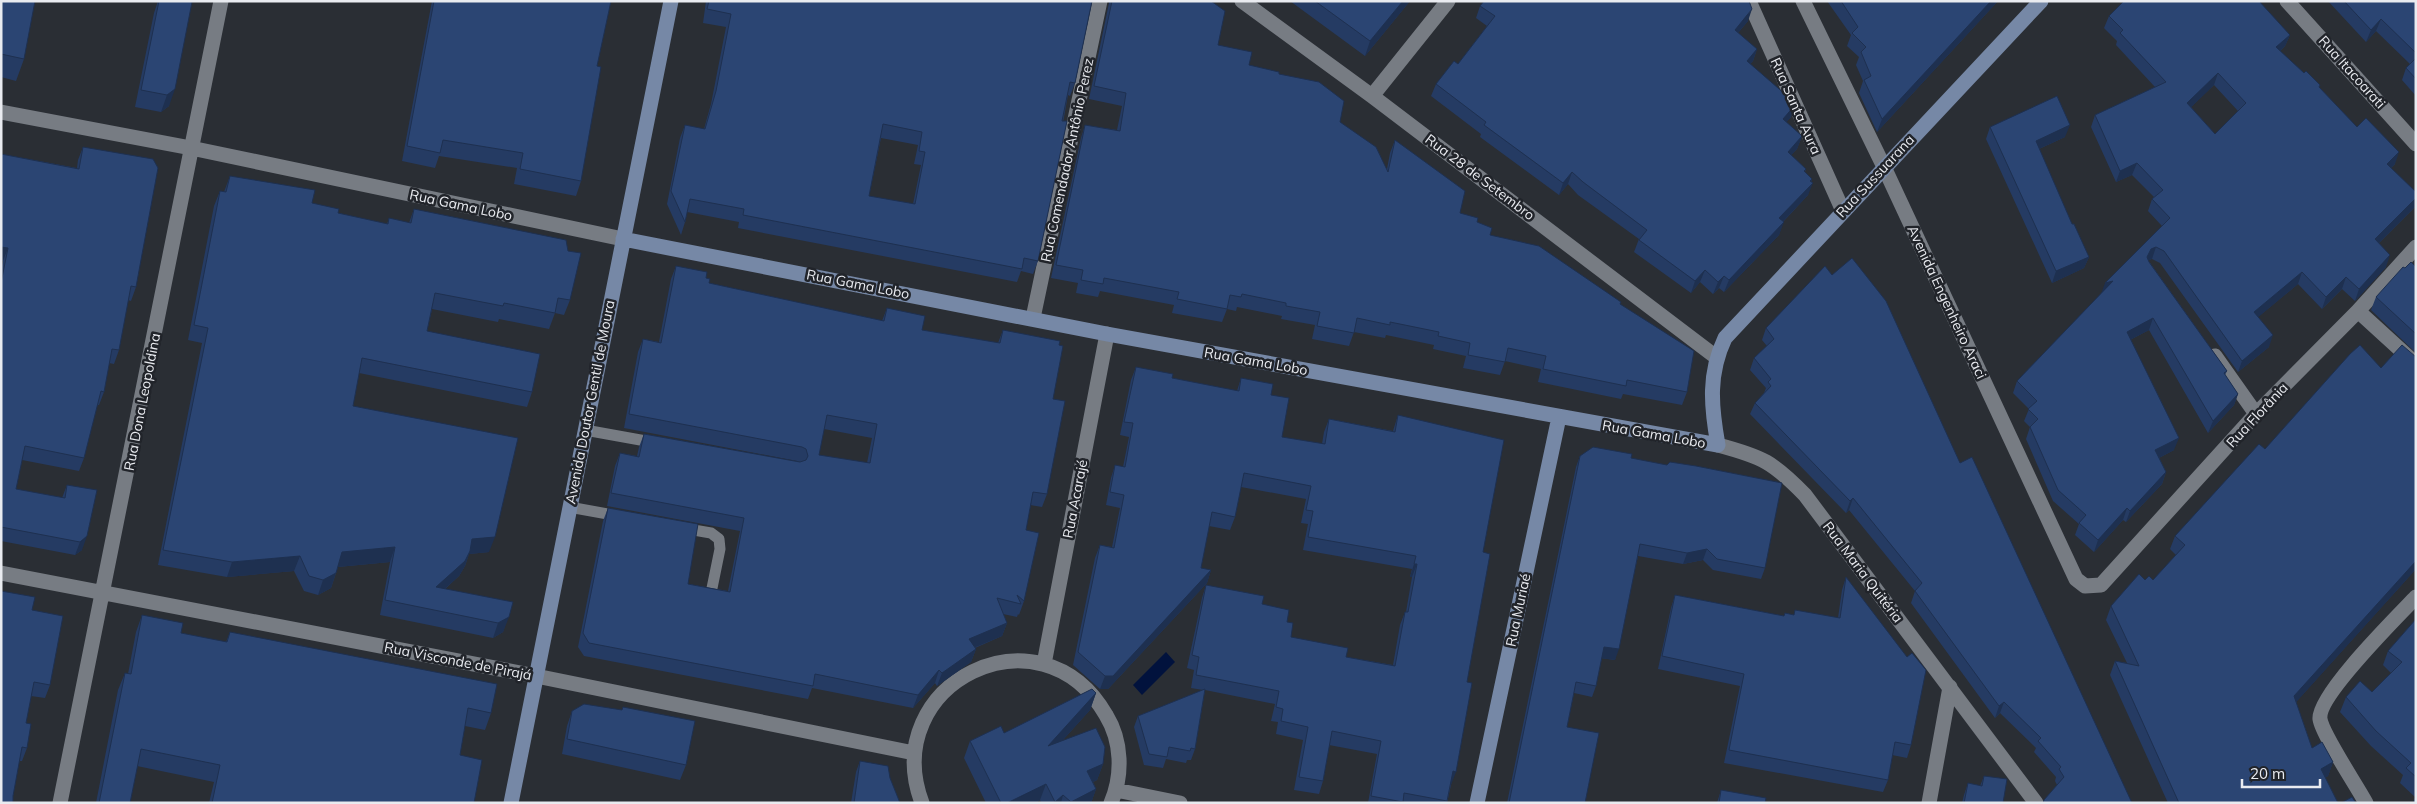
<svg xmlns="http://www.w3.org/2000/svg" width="2417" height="804" font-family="Mulish,sans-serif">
	<rect width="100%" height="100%" fill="#2a2e34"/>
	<path fill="#01123d" d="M1166,652l9,10 -33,33 -9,-10z"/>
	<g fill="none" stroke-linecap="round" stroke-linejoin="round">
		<path stroke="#777c83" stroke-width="11" d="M585,430l72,13
			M569,507l50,9
			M682,528l29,5 8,6 1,10 -9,44"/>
		<path stroke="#777c83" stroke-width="15" d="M1242,1l130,95 344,261
			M1749,1l94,210
			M1803,1l81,166 192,412 9,7 16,-1 155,-171 102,-103 58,-64
			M2287,1l129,143
			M1372,96l76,-95
			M1,112l190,36 432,91
			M2358,311l58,53
			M1033,318l67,-317
			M2215,356l41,58
			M1718,445c45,12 55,17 87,50l231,308
			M1,573l535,103 378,77
			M1044,664l63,-330
			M1116,790l64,13
			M60,803l161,-802
			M922,803c-45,-120 119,-201 184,-88 16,26 17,60 5,88
			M1929,803l21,-116
			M2366,803c-9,-17 -44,-69 -46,-84 -3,-23 77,-102 96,-122"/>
		<path stroke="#7688a6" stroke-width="15" d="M623,239l484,95 611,111c-7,-39 -10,-71 7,-107l316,-337
			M511,803l160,-802
			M1477,803l82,-386"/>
	</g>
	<path fill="#253b63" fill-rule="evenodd" d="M1,1l23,58 -8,22 -15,-4z
		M158,1h29l-18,105 -8,6 -26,-5 19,-94z
		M432,1h179l-14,65 -16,115 -5,15 -62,-12 3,-16 -78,-12 -4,12 -33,-7z
		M706,1h386l-17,82 -5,13 -2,-1 -30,166 -5,13 -12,-3 -4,11 -279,-54 1,-6 -52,-10 -2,10 -4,13 -14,-31 13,-66 5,-13 19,4 7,-25 15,-77 -23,-4zM881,138l37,7 -4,19 7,1 -8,39 -44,-8z
		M1109,1h102l7,44 31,20 30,9 61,48 47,47 3,-16 5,-13 65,73 17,9 13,13 130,69 67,88 -5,13 -59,-11 -2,5 -83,-17 3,-13 -36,-8 -5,14 -37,-7 3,-12 -33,-7 1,-4 -48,-10 -1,3 -31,-6 -5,14 -37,-7 3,-14 -34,-6 1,-3 -45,-9 -1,4 -9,-2 -5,13 -50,-9 2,-8 -74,-14 -2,6 -22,-4 2,-10 -27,-5 30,-140 4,-13 32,5 5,-24 -33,-7 20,-96z
		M1290,1h120l-45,55z
		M1827,1h171l-121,131 -18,-39 4,-12 -7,-16 3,-8 -12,-11 4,-11z
		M2328,1h88v95l-14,-16 4,-12 4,-4 -34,-33 -10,11z
		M1480,6l268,15 -10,12 19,16 -4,12 -3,3 41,53 -5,5 16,14 -5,13 -6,6 15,14 -1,3 7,7 -4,16 -25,27 -4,13 -55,57 -5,-4 -6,6 -13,-12 -9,11 -57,-41 5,-13 -61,-44 -10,-11 -9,11 -79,-58 1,-3 -50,-38 5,-12 22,-20 29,-38 -11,-8z
		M2109,16l181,19 -5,11 -5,5 24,22 16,12 -1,3 38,39 38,37 -4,4 24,39 -36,36 7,24 -31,34 -13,-12 -20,20 -24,-25 -40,33 11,30 -31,25 -78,-109 -8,-4 -4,1 79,111 -2,4 13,19 -4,11 -26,28 -59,-103 -19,10 44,110 -15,8 7,14 -4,12 -36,38 -3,-2 -29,32 -19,-17 4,-11 -26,-23 -27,-62 4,-12 -6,-6 5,-12 -16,-16 4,-12 84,-87 61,-68 -14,-15 4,-12 2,-2 -22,-22 -16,7 -25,-55 4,-12 60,-28 -39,-42 1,-4 -13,-13zM2214,85l24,26 -23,23 -24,-27z
		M1990,127l75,10 -26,12 33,75 17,33 -5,11 -32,15 -66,-144z
		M83,147l53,140 -5,14 -3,-1 -9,50 -5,14 -5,-1 -5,29 -5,13h-2l-13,53 -5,13 -57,-11 -6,29 46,9 5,-13 15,65 -7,5 -74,-14v-269l2,-11h-2v-107l76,14 1,-8z
		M230,176l82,27 26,10 49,11 2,-6 20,5 5,-14 156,91 -6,15 -9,-2 -6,16 -50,-10 -1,3 -66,-13 -5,22 105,61 -5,15 -168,-34 -6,33 136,146 -20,2 -4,12 -6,10 -14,13 68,13 -10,30 -10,6 -113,-23 10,-53 -52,5 -7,21 -13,7 -14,-4 -10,-20 -67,6 -69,-12 44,-222 -14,-3 26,-134 6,-15 4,1z
		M676,266l30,12 3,5 173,38 5,-13 35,22 76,13 5,-13 56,15 -6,54 -6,95 -5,13 -12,-2 -4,25 -2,71 -5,14 -1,-1 -1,3 -14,-3 4,9 -5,13 -27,12 1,1 -5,13 -34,24 -2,-3 -22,25 -101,-20 -4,11 -224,-43 -6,-9 25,-126 5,-13 80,76 40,7 12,-60 -133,-25 8,-40 5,-13 17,3 2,-9 5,-13 156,28 -3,-1 -173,-33 14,-76 5,-13 16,3 12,-63zM824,429l48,9 -5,25 -48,-8z
		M2416,267v86l-45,-43 5,-13 29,-29z
		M1766,328l194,135 172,340h-89l1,-3 13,-15 -2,-4 1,-4 -22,-25 2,-4 -36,-35 -5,5 -84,-115 4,-12 -66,-81 -3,3 -96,-99 5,-11 9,-10 2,-5 -16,-18 4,-12 13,-12 -5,-6z
		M1136,367l36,11 65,13 4,-13 30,17 11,42 40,7 2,-12 5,-13 64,12 5,-16 85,137 -16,130 -16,103 -4,18h-79l9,-49 -48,-9 -6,36 -4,13 -25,-4 9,-50 -27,-6 2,-12 -7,-1 4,-17 -70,-14 -10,59 -4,11h-4l-1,3 -20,-4 -3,9 -19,-3 -10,-38 4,-11 65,-26 -12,-2 3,-18 -7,-2 15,-70 4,-13 56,19 25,18 4,15 55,20 47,8 7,-40 5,-13h1l6,-35h-2l2,-8 -109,-19 5,-26 -7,-1 5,-24 -65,-12 -6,30 -5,13 -21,-4 -8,42 10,2 -4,13 -99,106h-8l-27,-24 22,-107 5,-13 12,2 8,-39 -14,-3 5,-27 4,-13 8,2 6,-30 -9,-2 11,-55z
		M1580,456l51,2 134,110 -4,11 -48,-9 -10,-10 -20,4 -45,-8 -23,104 -14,-2 -5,28 -4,11 -18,-4 -7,34 18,76h-78l69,-336z
		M2175,536l241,33 -120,133 16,46 21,14 -5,14 -3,2 13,25h-170l-58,-128 5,-14 12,2 -21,-43 5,-14 34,-26h8l23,-25 -6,-6z
		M1846,577l65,168 -4,13 -15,-3 -4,25 -5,12 -159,-29 16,-77 -82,-17 13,-61 4,-13 109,21 1,-3 9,2 1,-5 43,8 4,-28z
		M32,610l18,75 -5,13 -14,-2 -5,27 1,25 -5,13h-3l-6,35 -12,7z
		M142,615l39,18 45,9 4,-10 261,81 -6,17 -20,-4 -5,29 14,48h-265l5,-21 -77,-16 -7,37h-34l22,-113 7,-17 3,1 8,-42z
		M2416,619v184h-3l2,-6 -15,-14 3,-8 -32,-29 -31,-34 6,-15 26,-5 19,-19 -8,-8 5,-14z
		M1096,693l-6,17 -28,31 41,23 -6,16 -4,2 3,7 -5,14h-50l-1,-3 -5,3h-49l-22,-45 6,-17 34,-8z
		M623,707l63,58 -6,15 -118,-26 5,-28 5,-15 50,-1z
		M860,761l30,17 10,25h-49l5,-31z
		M1984,776l19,27h-41l2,-8 4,-12 12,3z
		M1721,790l44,13h-48z"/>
	<path fill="#1e3050" d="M1403,1h7l-45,55 5,-15z
		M1991,1h7l-121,131 5,-13z
		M1752,9l-4,12 -18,21 5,-12z
		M2381,19l-5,12 -10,11 5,-12z
		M2290,35l-5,11 -13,13 4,-12z
		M1757,49l-4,12 -11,12 5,-12z
		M2218,73l-4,12 -31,30 4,-12z
		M175,89l-6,17 -8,6 6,-17z
		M1795,105l-4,12 -12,14 4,-12z
		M2070,125l-5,12 -33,15 4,-11z
		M1802,136l-5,13 -14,15 5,-12z
		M2399,152l-4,12 -12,12 4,-12z
		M2137,163l-5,12 -16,7 4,-11z
		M1572,172l-4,12 -9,11 4,-12z
		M1812,179l-3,8 4,-4 -5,12 -33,35 4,-12z
		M2416,198v6l-1,3 -44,44 4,-12z
		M1784,222l-5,13 -55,57 5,-12z
		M1,247l7,1 -5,13h-2z
		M2156,247l-4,12 -6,2 1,-4 4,-8z
		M2390,255l-4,12 -31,34 4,-12z
		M2089,257l-5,11 -32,15 4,-12z
		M1705,270l-5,12 -9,11 4,-12z
		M2302,272l-4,12 -48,40 4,-12z
		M1724,276l-5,12 -6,6 5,-12z
		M2346,277l-4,12 -20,20 4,-12z
		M2113,281l-12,13 4,-11z
		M2153,318l-4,12 -27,14 5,-12z
		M2273,335l-4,12 -31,25 4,-11z
		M2238,394l-4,11 -26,28 5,-12z
		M2179,438l-5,12 -23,12 4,-12z
		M2166,472l-4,12 -36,38 4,-11z
		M1853,498l-4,12 -3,3 4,-12z
		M2127,508l-4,12 -29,32 4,-12z
		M87,536l-5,14 -7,5 5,-13z
		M495,537l-6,15 -20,2 -4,12 -6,10 -29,26 6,-15 36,-48z
		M395,547l-5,15 -53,5 5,-15z
		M1707,549l-4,11 -20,4 4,-11z
		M300,556l-6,15 -67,6 5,-15z
		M2416,561v8l-127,141 5,-14z
		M1414,564h3l-5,13h-2z
		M1211,570l-4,13 -99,106h-8l5,-13z
		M336,573l-5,15 -13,7 5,-15z
		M509,617l-6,15 -10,6 5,-15z
		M1007,623l-5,13 -38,16 5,-13z
		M1604,647l15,2 -4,11 -16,-2z
		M976,649l-5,13 -34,24 5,-13z
		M939,670l-4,13 -22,25 5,-13z
		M1096,693l-6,17 -48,53 6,-17z
		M2004,702l-4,11 -5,5 4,-12z
		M2333,762l-5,14 -12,7 5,-14z
		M1103,764l-6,16 -16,8 6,-17z
		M1453,771l3,1 -5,13h-3z
		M1046,784l-6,16 -5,3h-28z
		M1096,789l-5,14h-21l1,-1z
		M1063,795l-2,8h-6v-1z"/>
	<path fill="#2b4573" stroke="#1e3050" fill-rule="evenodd" d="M1,1h34l-11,58 -23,-5z
		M159,1h28l5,1 -17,87 -8,6 -26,-5z
		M434,1h177l-14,65 4,1 -20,114 -61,-12 3,-16 -80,-13 -3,13 -33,-7z
		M709,1h383l-17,82 -5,-1 -8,39h5l-29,140 -14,-3 -2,11 -279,-54 1,-6 -54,-10 -5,23 -14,-31 14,-66 20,4 11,-38 15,-77 -24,-5zM883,124l39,8 -3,19 6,1 -10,52 -46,-8z
		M1112,1h99l14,10 -7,34 34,7 -3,13 30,7v2l40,8 25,19 -4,21 36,25 12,25 7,-32 70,51 -5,22 18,5 -1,4 15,6 -2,7 49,11 82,56 -1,2 74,47 -7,41 -60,-12 -1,6 -83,-17 3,-13 -38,-8 -3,14 -37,-7 2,-12 -32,-7 1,-4 -49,-10v3l-33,-7 -3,15 -37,-7 3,-14 -34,-6v-3l-44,-9 -1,3 -11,-2 -3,14 -50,-10 2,-7 -75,-14 -1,6 -22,-4 2,-10 -27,-5 29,-140 35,6 6,-38 -32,-7z
		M1315,1h88l-33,40z
		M1484,1h265l3,8 -17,21 22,19 -10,12 47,41 1,3 -12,14 19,17 -14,16 18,17 -2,2 8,8 -2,2 3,2 -34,35 5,4 -55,58 -5,-4 -6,6 -13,-12 -10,11 -56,-41 8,-10 -64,-48 -11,-10 -9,11 -79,-58 2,-3 -50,-38 18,-23 4,3 37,-48 -15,-10z
		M1841,1h150l-109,118 -18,-39 7,-4 -10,-24 5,-5 -14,-14 6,-6z
		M2124,1h135l31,34 -14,12 28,26 2,-2 14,14 -1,2 38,40 9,-9 33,34 -12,12 29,28v6l-41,41 15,16 -31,34 -13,-12 -20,20 -24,-25 -48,40 19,23 -31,26 -78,-110 -8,-4 -5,2 -4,8 2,5 78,109 -3,2 14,21 -25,27 -60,-103 -26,14 52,106 -24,12 11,22 -36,39 -3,-3 -29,32 -19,-17 7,-8 -28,-25 -28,-63 8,-8 -10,-10 9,-8 -20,-20 96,-100 -8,2 65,-65 -18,-19 11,-9 -26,-27 -17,8 -25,-56 71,-33 -46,-49 3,-3 -14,-14zM2218,73l28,30 -31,31 -28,-31z
		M2344,1h72v52l-35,-34 -10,11z
		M2416,58v21l-10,-11z
		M2057,96l13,29 -34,16 36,83h2l15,33 -33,14 -66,-144z
		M83,147l70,12 5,9 -22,119 -5,-1 -12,64 -7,-1 -8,43 -3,-1 -17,67 -59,-12 -9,43 49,9 2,-13 30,5 -10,46 -7,6 -79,-15v-244l7,-35 -7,-1v-93l78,15z
		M230,176l85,14 -3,13 27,6 -1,4 50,11 1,-6 22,5 3,-14 152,31 2,11 13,2 -11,47 -12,-2 -3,15 -51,-10 -1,3 -68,-13 -8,38 113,23 -8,38 -170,-34 -9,48 165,32 -23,99 -23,2 -2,12 -5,10 -29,26 77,15 -4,15 -11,6 -113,-23 10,-53 -53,5 -6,21 -13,7 -14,-4 -9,-20 -68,6 -69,-12 45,-222 -14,-3 26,-134 6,1z
		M1852,258l34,43 74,162 12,-6 160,346h-89l1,-3 20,-23 -5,-8 2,-2 -23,-26 3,-3 -37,-36 -5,4 -84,-115 7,-8 -69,-85 -3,3 -95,-98 16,-17 -3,-4 3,-3 -17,-21 20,-19 -8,-11 59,-62 7,9z
		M2411,262l5,5v67l-40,-37 27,-30 2,1z
		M676,266l31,6 -1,6 4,1 -1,4 175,38 3,-13 38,8 -3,14 78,13 3,-13 57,11 -1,4 4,1 -10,53 12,2 -18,93 -14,-2 -7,38 13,3 -15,68 -7,-6 4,9 -24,-6 10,25 -38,16 7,10 -34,24 -3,-3 -21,25 -103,-21 -2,12 -224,-43 -6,-10 25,-125 90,16 -10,60 42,8 14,-74 -133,-25 9,-40 19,4 5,-23 156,28 6,-2 2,-4 -2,-7 -4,-2 -173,-33 14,-75 18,4zM827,415l50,9 -7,39 -51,-8z
		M2360,345l21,23 21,-23 14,12v204l-122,135 18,52 10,-6 11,20 -12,7 17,34h-159l-64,-142 24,5 -28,-60 28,-32 6,6 4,-4 4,4 32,-35 -10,-9 84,-92 6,5 85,-95z
		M1136,367l37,7 -1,4 67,13 2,-13 32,6 -2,11 18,3 -7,39 43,7 4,-25 66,13 3,-17 106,25 -21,112 7,2 -23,128 5,1 -16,89 -3,-1 -6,30 -43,-8 -1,9 -32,-6 10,-55 -49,-10 -9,50 -24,-4 9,-50 -27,-6 2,-12 -7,-2 3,-16 -83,-16 3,-18 -7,-2 14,-70 58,11 -2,8 27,6 -2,12 6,1 -2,14 57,11 -2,9 49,9 10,-54h3l9,-48h-3l2,-8 -108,-19 5,-26 -7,-1 5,-24 -67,-13 -9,44 -23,-5 -11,56 10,2 -98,106h-8l-27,-24 22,-107 14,3 10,-53 -14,-3 5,-27 10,2 8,-44 -9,-1z
		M1593,447l39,7 -1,4 36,7 3,-3 26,4 86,17 -17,85 -48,-9 -10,-10 -20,4 -47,-9 -21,105 -15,-2 -8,39 -20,-4 -9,45 32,6 -14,70h-76l71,-347z
		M1846,577l61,80 5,-4 14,17 -15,75 -16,-3 -7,38 -159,-30 15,-76 -82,-18 13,-61 109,21 1,-3 9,2 1,-5 45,8z
		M1,591l34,6 -3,13 31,6 -13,69 -16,-3 -8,41 5,1 -4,24 -5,-1 -9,49v7h-12z
		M142,615l41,8 -2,10 46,9 3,-10 267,52 -6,29 -23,-5 -8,47 22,5 -8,43h-262l8,-38 -79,-16 -11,54h-31l26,-130 6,1z
		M2416,619v158l-10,-9 5,-5 -35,-32 -30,-34 14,-16 12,11 30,-30 -14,-11z
		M1092,689l4,4 -48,53 48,-18 9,19 -2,17 -16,7 9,18 -25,13 -8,-7 -8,7 -9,-18 -39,19h-6l-31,-62 31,-15 3,7z
		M1205,689l-10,60 -4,-1 -1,3 -21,-4 -2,10 -18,-3 -11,-38z
		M584,704l38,6 1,-3 72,14 -9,44 -119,-26 5,-28z
		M860,761l28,5 2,12 10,25h-46z
		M1984,776l23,3 -4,24h-39l4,-20 14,3z
		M1721,790l45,8 -1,5h-46z
		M2352,797l4,6h-15z"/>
	<g text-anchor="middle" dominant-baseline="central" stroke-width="5" stroke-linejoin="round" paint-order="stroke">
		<g font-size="14" fill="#e9ebf0" stroke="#21242a">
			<text transform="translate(2352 72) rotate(48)">Rua Itacoarati</text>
			<text transform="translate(1796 106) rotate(66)">Rua Santa Aura</text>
			<text transform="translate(1067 160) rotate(-78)">Rua Comendador Antônio Perez</text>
			<text transform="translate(1875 176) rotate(-47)">Rua Sussuarana</text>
			<text transform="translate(1480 177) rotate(37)">Rua 28 de Setembro</text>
			<text transform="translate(461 205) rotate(12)">Rua Gama Lobo</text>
			<text transform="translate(858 284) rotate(11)">Rua Gama Lobo</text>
			<text transform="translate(1947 302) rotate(65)">Avenida Engenheiro Araci</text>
			<text transform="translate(1256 361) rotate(10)">Rua Gama Lobo</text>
			<text transform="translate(142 402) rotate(-79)">Rua Dona Leopoldina</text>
			<text transform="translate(590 402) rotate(-79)">Avenida Doutor Gentil de Moura</text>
			<text transform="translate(2257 415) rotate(-47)">Rua Florânia</text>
			<text transform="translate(1654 434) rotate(10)">Rua Gama Lobo</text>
			<text transform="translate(1075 499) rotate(-79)">Rua Acarajé</text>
			<text transform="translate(1863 572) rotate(53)">Rua Maria Quitéria</text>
			<text transform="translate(1518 610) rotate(-78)">Rua Muriaé</text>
			<text transform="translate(458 661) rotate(11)">Rua Visconde de Pirajá</text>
		</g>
	</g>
	<rect width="2417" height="804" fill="none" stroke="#e9ebf0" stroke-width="5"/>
	<path d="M2242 779v8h78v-8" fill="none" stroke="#e9ebf0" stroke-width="2.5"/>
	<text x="2250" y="779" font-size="15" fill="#e9ebf0" stroke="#21242a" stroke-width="4" paint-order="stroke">20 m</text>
</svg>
